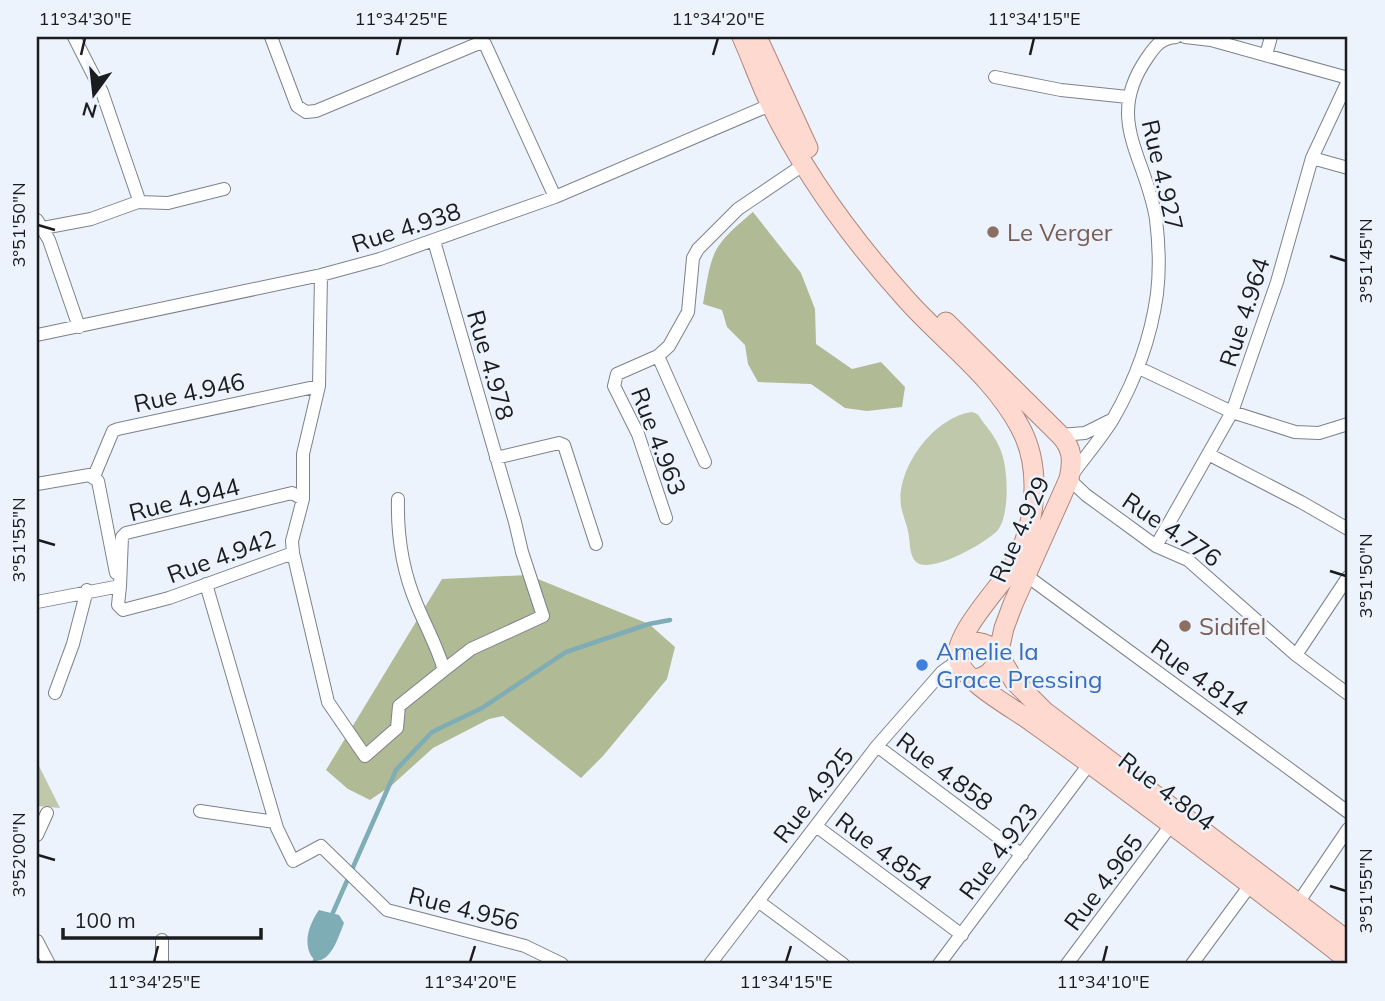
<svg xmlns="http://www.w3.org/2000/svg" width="1385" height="1001" font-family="Mulish,sans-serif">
	<rect width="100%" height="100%" fill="#edf3fc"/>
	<path fill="#c0c8ab" d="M972,412c7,2 7,4 11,10 8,10 15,19 19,32 6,17 8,63 -5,77 -11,12 -68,44 -81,31 -6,-6 -6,-17 -7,-25 -1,-11 -6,-20 -8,-31 -5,-38 33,-89 71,-94z
		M37,762l23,46 -23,-2z"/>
	<path fill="#b0ba95" d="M753,212l48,61 14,36 1,35 36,25 29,-7 24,25 -3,20 -35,4 -22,-3 -34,-24 -53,-2 -10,-18 -3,-19 -18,-18 -5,-17 -19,-6c9,-53 8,-57 50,-92z
		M528,575l121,49 26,23 -8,32 -64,77 -22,22 -78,-62 -14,3 -56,29 -41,37 -22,15 -22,-11 -22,-19 116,-191z"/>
	<path fill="#7eadb5" d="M319,910l20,5 5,8c-4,10 -8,23 -15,31 -15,17 -24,-4 -21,-19 1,-8 7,-20 11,-25z"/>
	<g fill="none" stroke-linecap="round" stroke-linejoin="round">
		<path stroke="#7eadb5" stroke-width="4.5" d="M331,917l65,-147 36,-38 50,-24 84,-56 83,-28 21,-4
			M314,964l3,-9"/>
		<g stroke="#7d828a" stroke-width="14">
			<path id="street" d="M74,37l28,55 36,105v5
				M271,37l26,69 9,6 10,-1 161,-67h8l70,153
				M1176,37c-15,1 -21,9 -29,21 -43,62 -1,98 9,161 3,25 4,50 1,75 -6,43 -22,87 -44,125 -13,21 -30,40 -44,60l17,16 70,51 32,14 108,95 52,39
				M1185,37l26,3 137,38
				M1266,55l5,-18
				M995,77l66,13 67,7
				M1312,158l36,10
				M37,220l12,20 30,87
				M43,228l48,-9 47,-17 30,1 56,-14
				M434,241l81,281 7,30 21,64 -72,33 -27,21
				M37,335l284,-60 59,-16 175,-62 215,-92
				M658,356l47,106
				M1139,368l93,44 63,20 24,1 29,-9
				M1060,435l25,-2 24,-12
				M1208,454l93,48 47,27
				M496,458l63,-15 5,2 32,99
				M95,474l18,-43 5,-2 201,-43
				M37,484l58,-10 -3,3 6,4 18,92
				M666,518l-28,-84 -24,-48 3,-12 41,-18 11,-10 19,-34 5,-54 5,-9 40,-40 65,-44
				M1156,546l76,-134 45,-130 35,-124 36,-77
				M293,553l35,149 37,54 32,-28 2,-22 45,-36c-7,-24 -18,-43 -27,-65 -15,-35 -20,-69 -19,-106
				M1027,576l321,236
				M206,584l71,244 16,33 28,-15 66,64 138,36 37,18
				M120,586l2,-49 4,-4 166,-40 11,6
				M37,602l83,-16 -2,19 5,5 46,-12 124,-45 -1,-12 11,-42v-45l16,-68 2,-111
				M1296,655l52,-78
				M55,693l18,-49 14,-54
				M877,746l145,109
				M200,811l75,11
				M816,826l146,109
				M37,835l10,-22
				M758,901l85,63
				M1298,903l50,-74
				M162,940v24
				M37,941l12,23
				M710,964l167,-218 65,-74 17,-12
				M939,964l151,-201
				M1067,964l104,-139
				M1192,964l59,-80"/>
		</g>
		<g stroke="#ae867d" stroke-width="21">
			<path id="primary" d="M742,37c10,22 18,46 29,68 35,72 81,134 134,193 38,43 87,77 115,129 23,42 16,102 -9,142 -12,19 -57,66 -53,89 4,23 55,50 74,64 107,76 212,157 316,238
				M757,37l51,111
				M946,322l114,113c13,13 13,27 9,44l-56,125 -9,24 -4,18v11l14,24 30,30 304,230
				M960,644c16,-5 31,-1 40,13 -6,12 -12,21 -27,22"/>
		</g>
		<use href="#street" stroke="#fff" stroke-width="12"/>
		<use href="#primary" stroke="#fed9d0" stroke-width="19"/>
	</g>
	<path fill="none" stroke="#1a1c1f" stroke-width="2.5" d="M81,55l4,-17M397,55l4,-17M713,55l5,-17M1030,55l4,-17M38,225l17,5M1330,256l16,5M38,540l17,5M1330,571l16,5M38,855l17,5M1330,886l16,5M154,962l4,-16M470,962l5,-16M786,962l5,-16M1103,962l4,-16"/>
	<g fill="#8d6e63" stroke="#edf3fc" stroke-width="2.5">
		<circle cx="993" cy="232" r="7"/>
		<circle cx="1185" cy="626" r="7"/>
	</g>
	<circle fill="#3f7fe0" stroke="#edf3fc" stroke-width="2.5" cx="922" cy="665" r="7"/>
	<g text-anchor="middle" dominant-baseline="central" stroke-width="5" stroke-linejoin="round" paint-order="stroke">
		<g font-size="24" fill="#1a1c1f" stroke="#edf3fc">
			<text transform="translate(1163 175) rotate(77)">Rue 4.927</text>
			<text transform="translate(406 227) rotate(-18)">Rue 4.938</text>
			<text transform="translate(1244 312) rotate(-72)">Rue 4.964</text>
			<text transform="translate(491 365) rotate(74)">Rue 4.978</text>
			<text transform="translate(189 392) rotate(-12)">Rue 4.946</text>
			<text transform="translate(659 441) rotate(69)">Rue 4.963</text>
			<text transform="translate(184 499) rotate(-14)">Rue 4.944</text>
			<text transform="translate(1019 529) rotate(-66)">Rue 4.929</text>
			<text transform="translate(1172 529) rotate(34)">Rue 4.776</text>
			<text transform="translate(221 556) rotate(-20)">Rue 4.942</text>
			<text transform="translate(1200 677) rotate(36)">Rue 4.814</text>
			<text transform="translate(945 771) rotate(37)">Rue 4.858</text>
			<text transform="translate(1167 791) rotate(37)">Rue 4.804</text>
			<text transform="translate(813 795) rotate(-52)">Rue 4.925</text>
			<text transform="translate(884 851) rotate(37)">Rue 4.854</text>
			<text transform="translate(998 851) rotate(-53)">Rue 4.923</text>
			<text transform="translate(1103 882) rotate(-53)">Rue 4.965</text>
			<text transform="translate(464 908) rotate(14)">Rue 4.956</text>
		</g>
		<g font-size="24" fill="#785e54" stroke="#edf3fc" text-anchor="start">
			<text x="1007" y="232">Le Verger</text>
			<text x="1199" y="626">Sidifel</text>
		</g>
		<g font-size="24" fill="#366cbe" stroke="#edf3fc" text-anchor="start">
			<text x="936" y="651">Amelie la<tspan x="936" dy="28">Grace Pressing</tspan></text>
		</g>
	</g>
	<rect width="1385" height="1001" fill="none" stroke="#edf3fc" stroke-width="77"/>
	<g transform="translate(94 94) rotate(195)" stroke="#edf3fc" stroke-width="5" paint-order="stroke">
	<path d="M0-5L12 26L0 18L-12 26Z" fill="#1a1c1f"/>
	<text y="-10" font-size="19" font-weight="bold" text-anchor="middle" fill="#1a1c1f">N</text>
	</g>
	<path d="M63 928v10h198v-10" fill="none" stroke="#1a1c1f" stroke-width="3.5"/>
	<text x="74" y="928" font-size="21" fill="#1a1c1f" stroke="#edf3fc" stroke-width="5" paint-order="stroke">100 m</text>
	<rect x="38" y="38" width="1308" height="924" fill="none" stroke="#1a1c1f" stroke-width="2.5"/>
	<g font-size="18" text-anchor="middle" fill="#1a1c1f">
		<text x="85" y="25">11°34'30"E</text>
		<text x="401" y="25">11°34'25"E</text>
		<text x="718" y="25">11°34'20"E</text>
		<text x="1034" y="25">11°34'15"E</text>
		<text transform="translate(19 225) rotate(-90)" y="6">3°51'50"N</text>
		<text transform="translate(1366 261) rotate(-90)" y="6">3°51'45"N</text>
		<text transform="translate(19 540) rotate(-90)" y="6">3°51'55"N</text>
		<text transform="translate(1366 576) rotate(-90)" y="6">3°51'50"N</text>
		<text transform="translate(19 855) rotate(-90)" y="6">3°52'00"N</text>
		<text transform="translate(1366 891) rotate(-90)" y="6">3°51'55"N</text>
		<text x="154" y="988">11°34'25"E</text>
		<text x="470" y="988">11°34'20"E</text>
		<text x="786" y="988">11°34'15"E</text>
		<text x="1103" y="988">11°34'10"E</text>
	</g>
</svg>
